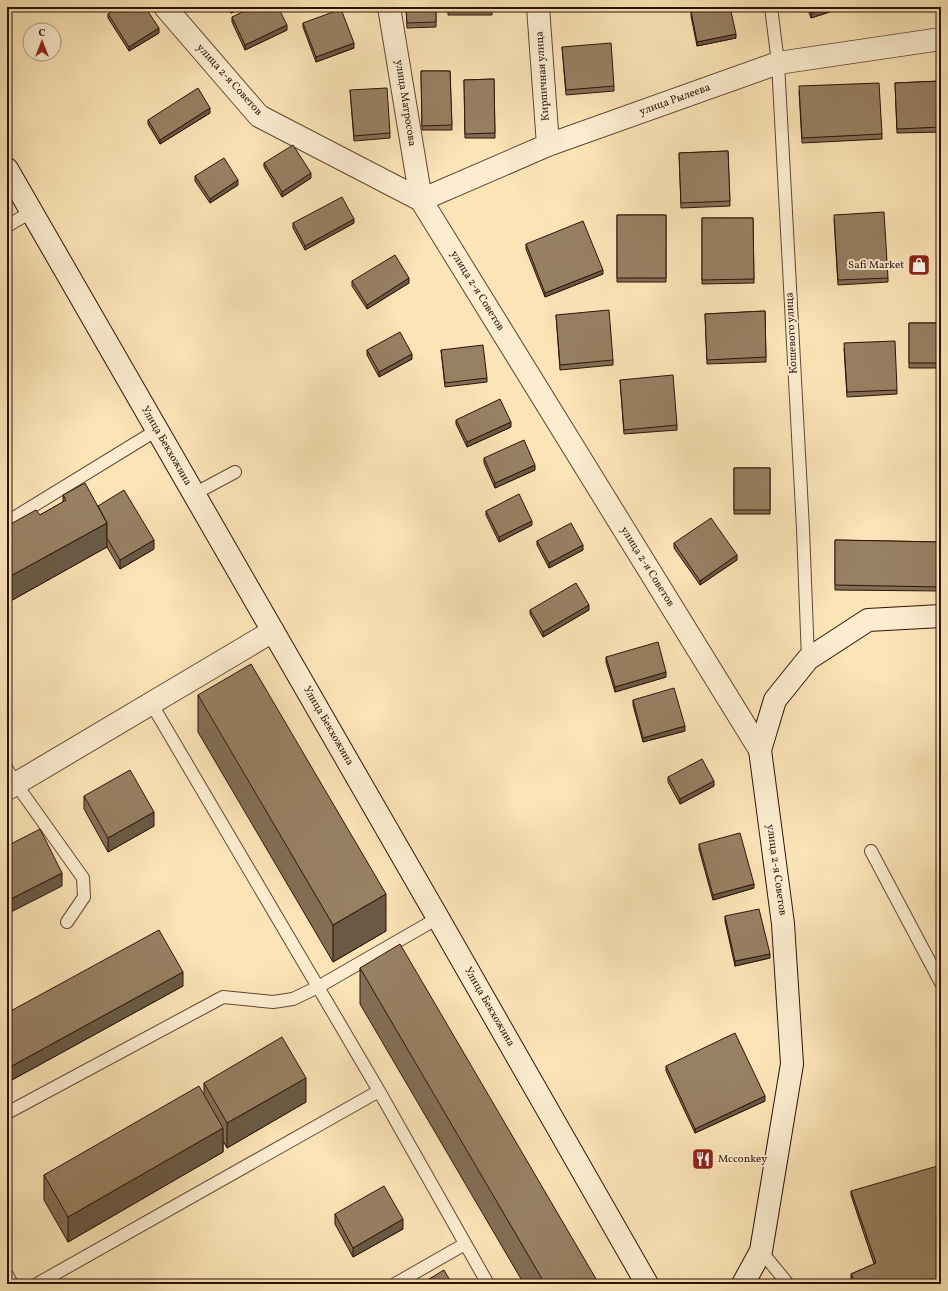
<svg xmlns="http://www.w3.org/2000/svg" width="948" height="1291" font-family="Vollkorn,serif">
	<rect width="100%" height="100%" fill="#fbe4b6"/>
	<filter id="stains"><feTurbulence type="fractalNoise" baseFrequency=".005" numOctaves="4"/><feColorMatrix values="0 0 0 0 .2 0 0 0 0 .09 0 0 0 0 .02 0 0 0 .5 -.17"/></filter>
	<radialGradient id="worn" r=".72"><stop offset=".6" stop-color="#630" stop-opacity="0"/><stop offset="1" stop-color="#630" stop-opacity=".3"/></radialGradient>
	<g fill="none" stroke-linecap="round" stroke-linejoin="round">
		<g stroke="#604734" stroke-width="14">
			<path id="lane" d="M771,7l7,56 25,466 5,130
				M7,226l24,-14
				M194,494l41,-22
				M7,522l150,-92
				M151,703l167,284 120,-69
				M7,769l9,15 67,94 1,19 -17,25
				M871,851l70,132
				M7,1113l216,-116 50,5 20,-3 25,-12 61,104 109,193
				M761,1251l27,33
				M7,1275l5,9
				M37,1284l342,-193
				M395,1284l70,-40"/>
		</g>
		<g stroke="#604734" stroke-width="24">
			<path id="street" d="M165,7l94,109 162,84 339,550
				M389,7l32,193 127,-55 230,-82 163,-24
				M538,7l10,138
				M7,789l266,-158"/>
		</g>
		<g stroke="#2d1309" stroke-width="24">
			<path id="secondary" d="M7,169l431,749 209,366
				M743,1284l18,-33 31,-187 -9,-140 -23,-174 15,-50 33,-41 60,-39 73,-4"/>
		</g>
		<use href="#lane" stroke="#fcedd0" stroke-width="12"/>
		<use href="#street" stroke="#fcedd0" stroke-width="22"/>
		<use href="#secondary" stroke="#fcedd0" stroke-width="22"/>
	</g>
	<path fill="#836e55" stroke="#2d1309" d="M228,7h17l-14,6z
		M406,7h30v20l-29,1z
		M448,7h44v8h-44z
		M566,7h13l-13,1z
		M807,7h38l-34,11z
		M691,11l45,27 -39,8 -6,-30z
		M108,14l51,19 -30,18 -21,-33z
		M232,17l55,13 -42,20 -13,-28z
		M303,23l51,25 -38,14 -13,-35z
		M562,47l52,39v5l-48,4z
		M421,71h29l2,59h-30z
		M494,79l1,59h-30l-1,-58z
		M941,81v51l-44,1 -2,-50z
		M350,90l40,43v5l-36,3z
		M799,91l83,43v5l-80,4z
		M210,113l-50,31 -12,-20v-4z
		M728,151l2,55 -49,2 -2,-55z
		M264,163l47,15 -29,19 -18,-30z
		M195,176l43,9 -28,18 -15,-22z
		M617,215h49v67h-49z
		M702,218h51l1,65 -52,1z
		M834,219l54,59v4l-50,3z
		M293,223h61l-49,27 -12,-22z
		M526,244l77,30 -58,23 -19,-48z
		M352,281l57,2 -42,26 -15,-23z
		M765,311l1,51 -59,2 -2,-50z
		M556,315l57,45v5l-53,5z
		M909,323h32v45h-32z
		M844,348l53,42v4l-50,3z
		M367,350l45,9 -33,18 -12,-22z
		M441,350l46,28v4l-42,5z
		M620,380l57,45v5l-53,4z
		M456,420l55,7 -44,20 -11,-23z
		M484,458l51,12 -40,18 -11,-25z
		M734,468h36v46h-36z
		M63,495l35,11 56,43 -34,20 -13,-22 -100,56v-77l33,-11 23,-13z
		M486,511l46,14 -33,17 -13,-27z
		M835,540l106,2v49l-106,-1z
		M537,541l46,9 -34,18 -12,-23z
		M674,543l63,17 -37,25 -26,-37z
		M530,610h59l-46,27 -13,-23z
		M606,657l60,20 -51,15 -9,-30z
		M198,695l188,236 -53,31 -135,-230z
		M633,700l52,31 -42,11 -10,-37z
		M668,777l46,9 -34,18 -12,-22z
		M84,796l70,30 -46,26 -24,-43z
		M699,844l55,44 -41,12 -14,-51z
		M725,916l45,42 -35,8 -10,-45z
		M360,968l239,316h-75l-164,-280z
		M183,986l-173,95 -3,-5v-63z
		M666,1066l99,35 -70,32 -29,-62z
		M204,1083l102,19 -79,46 -4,-7v11l-155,90 -24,-42v-25l160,-81z
		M851,1191l90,93h-87l-3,-5v-5l23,-10 -23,-69z
		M335,1214l68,15 -50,28 -18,-33z"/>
	<path fill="#6a5a45" stroke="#2d1309" d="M235,7h10l-14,6v-4z
		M831,7h14l-34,11v-5z
		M287,25v5l-42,20v-5z
		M159,28v5l-30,18v-4z
		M736,34v4l-39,8v-4z
		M354,43v5l-38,14v-5z
		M210,108v5l-50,31v-4z
		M311,173v5l-29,19v-5z
		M238,180v5l-28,18v-4z
		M354,219v4l-49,27v-4z
		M603,270v4l-58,23v-4z
		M409,278v5l-42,26v-4z
		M412,354v5l-33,18v-5z
		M511,422v5l-44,20v-5z
		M535,465v5l-40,18v-5z
		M532,521v4l-33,17v-5z
		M107,523v24l-100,56v-25z
		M154,540v9l-34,20v-9z
		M583,545v5l-34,18v-5z
		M737,555v5l-37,25v-4z
		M589,605v5l-46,27v-5z
		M666,672v5l-51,15v-5z
		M685,726v5l-42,11v-4z
		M714,781v5l-34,18v-5z
		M154,812v14l-46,26v-14z
		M62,873v13l-55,28v-13z
		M754,884v4l-41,12v-5z
		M386,894v37l-53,31v-37z
		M770,954v4l-35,8v-5z
		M183,972v14l-173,95v-14z
		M306,1078v24l-79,46v-25z
		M765,1096v5l-70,32v-4z
		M223,1128v24l-155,90v-25z
		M403,1219v10l-50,28v-9z"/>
	<path fill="#988063" stroke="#2d1309" d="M119,7h26l14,21 -30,19 -21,-33z
		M253,7h25l9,18 -42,20 -13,-28z
		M406,7h30v15l-29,1z
		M448,7h44v4h-44z
		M710,7h20l6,27 -39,8 -6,-31z
		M809,7h22l-20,6z
		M341,9l13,34 -38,14 -13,-34z
		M611,43l3,43 -48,4 -4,-43z
		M421,71h29l2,54 -30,1z
		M494,79l1,54 -30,1 -1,-54z
		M941,81v46l-44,2 -2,-46z
		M879,83l3,51 -80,4 -3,-52z
		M198,88l12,20 -50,32 -12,-20z
		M387,88l3,45 -36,3 -4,-46z
		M293,145l18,28 -29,19 -18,-29z
		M728,151l2,50 -49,2 -2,-50z
		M224,158l14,22 -28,19 -15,-23z
		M342,197l12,22 -49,27 -12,-23z
		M884,212l4,66 -50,2 -4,-65z
		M617,215h49v63h-49z
		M702,218h51l1,61 -52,1z
		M583,221l20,49 -58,23 -19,-49z
		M395,255l14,23 -42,27 -15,-24z
		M609,310l4,50 -53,5 -4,-50z
		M765,311l1,46 -59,3 -2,-46z
		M909,323h32v40h-32z
		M400,332l12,22 -33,18 -12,-22z
		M895,341l2,49 -50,2 -3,-49z
		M483,345l4,33 -42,5 -4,-33z
		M673,375l4,50 -53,5 -4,-50z
		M500,399l11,23 -44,20 -11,-22z
		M524,440l11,25 -40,18 -11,-25z
		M734,468h36v42h-36z
		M85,483l22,40 -100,55v-52l29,-16 4,5 26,-15 -3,-5z
		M124,490l30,50 -34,20 -13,-22v-15l-9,-17z
		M519,494l13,27 -33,16 -13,-26z
		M711,518l26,37 -37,26 -26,-38z
		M571,523l12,22 -34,18 -12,-22z
		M835,540l106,2v45l-106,-2z
		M576,583l13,22 -46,27 -13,-22z
		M658,642l8,30 -51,15 -9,-30z
		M251,664l135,230 -53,31 -135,-230z
		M674,688l11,38 -42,12 -10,-38z
		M702,759l12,22 -34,18 -12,-22z
		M130,770l24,42 -46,26 -24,-42z
		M40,829l22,44 -55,28v-55z
		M740,833l14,51 -41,11 -14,-51z
		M759,909l11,45 -35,7 -10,-45z
		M159,930l24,42 -173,95 -3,-4v-50z
		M400,944l199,340h-54l-185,-316z
		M735,1033l30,63 -70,33 -29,-63z
		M282,1037l24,41 -79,45 -23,-40z
		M199,1086l24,42 -155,89 -24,-42z
		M941,1165v119h-85l-5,-10 25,-11 -25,-72z
		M384,1186l19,33 -50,29 -18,-34z
		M444,1270l8,14h-31z"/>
	<defs>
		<g id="shop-square" transform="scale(1.15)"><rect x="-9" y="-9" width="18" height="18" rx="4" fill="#8f2418" stroke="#fcedd0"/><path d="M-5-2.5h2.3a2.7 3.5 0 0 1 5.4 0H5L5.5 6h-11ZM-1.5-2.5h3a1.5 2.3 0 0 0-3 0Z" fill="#fff"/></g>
		<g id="restaurant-square" transform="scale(1.15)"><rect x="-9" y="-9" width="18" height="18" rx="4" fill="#8f2418" stroke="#fcedd0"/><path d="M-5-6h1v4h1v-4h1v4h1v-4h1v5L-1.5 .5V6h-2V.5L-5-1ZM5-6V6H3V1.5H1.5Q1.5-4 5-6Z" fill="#fff"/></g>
	</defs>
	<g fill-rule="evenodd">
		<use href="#shop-square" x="919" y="265"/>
		<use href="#restaurant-square" x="703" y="1159"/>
	</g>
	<g text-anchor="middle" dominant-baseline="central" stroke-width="4" stroke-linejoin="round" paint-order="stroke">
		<g font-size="11" fill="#2d1309" stroke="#fcedd0">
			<text transform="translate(543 76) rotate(-94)">Кирпичная улица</text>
			<text transform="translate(229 80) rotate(48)">улица 2-я Советов</text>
			<text transform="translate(675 100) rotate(-20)">улица Рылеева</text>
			<text transform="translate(405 103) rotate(81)">улица Матросова</text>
			<text transform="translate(477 291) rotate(58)">улица 2-я Советов</text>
			<text transform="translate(792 333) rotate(-93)">Кошевого улица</text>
			<text transform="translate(166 446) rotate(60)">Улица Бекхожина</text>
			<text transform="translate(647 567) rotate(58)">улица 2-я Советов</text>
			<text transform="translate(328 726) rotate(60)">Улица Бекхожина</text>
			<text transform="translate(776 870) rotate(82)">улица 2-я Советов</text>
			<text transform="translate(489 1007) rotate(60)">Улица Бекхожина</text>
		</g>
		<g font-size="11" fill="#2d1309" stroke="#fcedd0" text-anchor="end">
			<text x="904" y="265">Safi Market</text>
			<text x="718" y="1159" text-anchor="start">Mcconkey</text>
		</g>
	</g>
	<rect width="948" height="1291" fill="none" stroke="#fbe4b6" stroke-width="24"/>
	<rect x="8" y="8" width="932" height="1275" fill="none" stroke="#2d1309" stroke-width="2"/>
	<rect x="12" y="12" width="924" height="1267" fill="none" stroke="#2d1309"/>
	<g transform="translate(42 42)"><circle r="19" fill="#fcedd0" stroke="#a99680"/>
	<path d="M0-3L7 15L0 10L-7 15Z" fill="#8f2418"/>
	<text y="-6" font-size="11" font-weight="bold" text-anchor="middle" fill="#2d1309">С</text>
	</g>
	<rect width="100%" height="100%" filter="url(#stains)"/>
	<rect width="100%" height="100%" fill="url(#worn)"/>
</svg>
